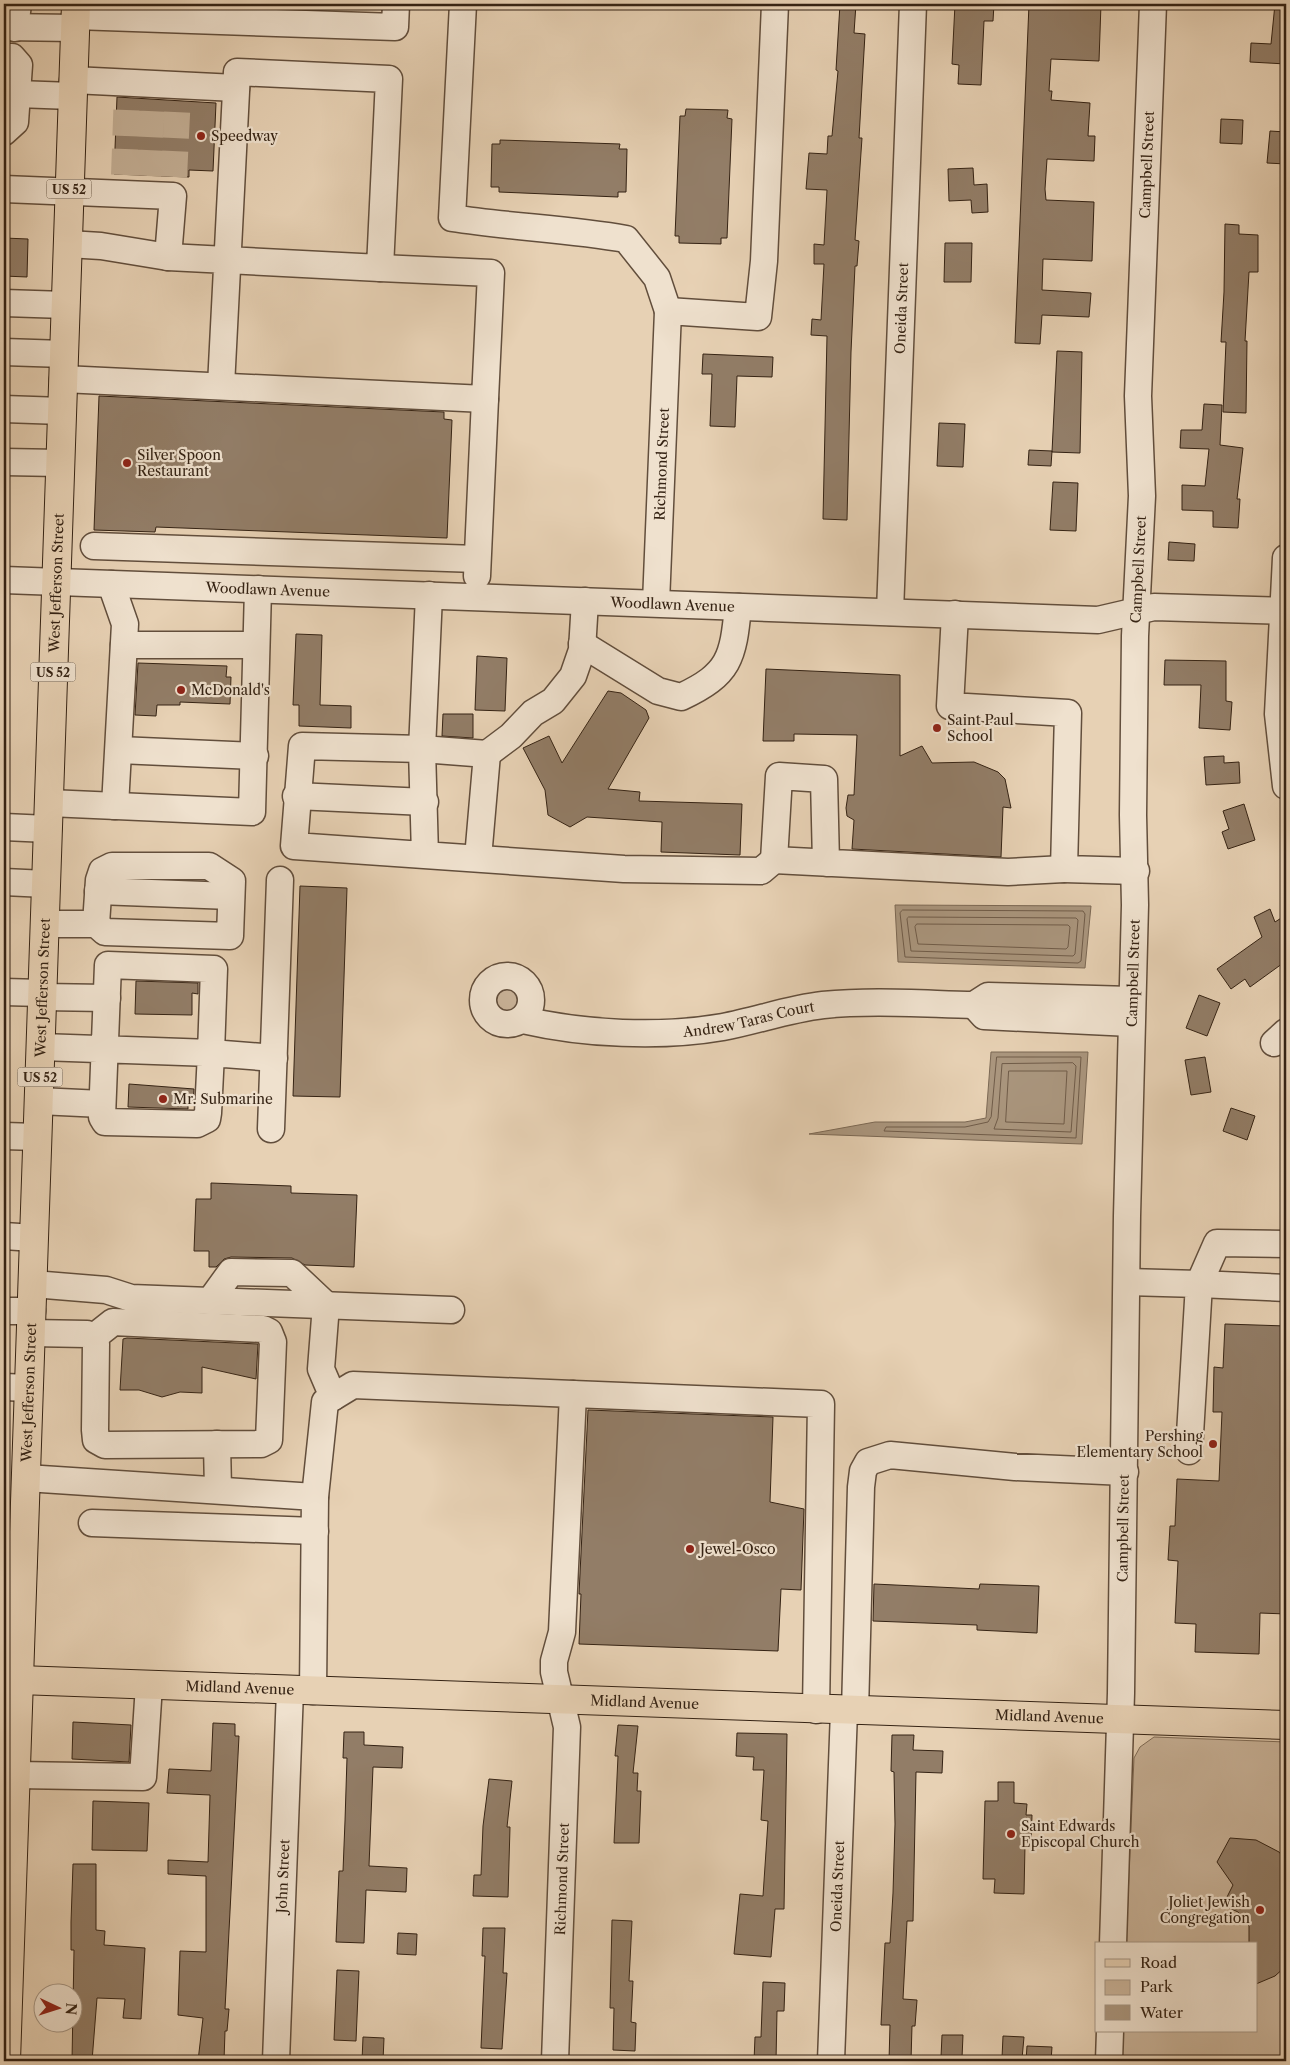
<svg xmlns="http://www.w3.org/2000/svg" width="1290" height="2065" font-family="'Libre Caslon Text',serif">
	<rect width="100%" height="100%" fill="#e7d1b4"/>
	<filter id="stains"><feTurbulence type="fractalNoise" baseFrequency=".004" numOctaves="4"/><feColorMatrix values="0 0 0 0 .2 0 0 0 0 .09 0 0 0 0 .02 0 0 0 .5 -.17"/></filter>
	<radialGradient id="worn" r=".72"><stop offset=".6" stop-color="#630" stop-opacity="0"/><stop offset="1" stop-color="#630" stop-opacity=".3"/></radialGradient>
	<path fill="#c9b399" stroke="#7f6b56" d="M496 1001a12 12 0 1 1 24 0a12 12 0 1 1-24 0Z
		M1154,1737l132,5v319h-166l2,-30h134v-87h-130l8,-186 6,-11z"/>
	<path fill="#aa967e" stroke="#7b6854" d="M895,905l196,1 -6,62 -187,-6z
		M991,1052h97l-6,92 -273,-10 66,-12h90l21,-4z"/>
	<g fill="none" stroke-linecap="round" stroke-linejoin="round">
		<path stroke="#705c49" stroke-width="1" d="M903,910l180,1 2,3 -4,47 -3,2 -173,-6 -5,-44z
			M909,917l167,1 2,2 -3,34 -2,2 -162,-5 -4,-32z
			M917,924l151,1 2,2 -2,20 -2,2 -148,-5 -3,-17z
			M997,1057h84l-5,81 -192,-7 2,-4h79l23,-5 3,-5z
			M1073,1063l3,3 -5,66 -77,-3 4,-11 4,-54z
			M1009,1071h58l-3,53 -58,-2z"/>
	</g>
	<path fill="#927d67" stroke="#352314" d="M840,4h16l-2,29 11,1 -6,104h3l-7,102 4,1 -2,25h-2l-4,86 -4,168 -24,-1 4,-183 -16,-1 1,-16 9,1 3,-56h-10v-20l10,1 3,-55 -21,-1 3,-36 18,1 1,-18h4l6,-65 -2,-1z
		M955,4h39l-1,17h-9l-3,64 -23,-1 1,-19 -7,-1z
		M1029,4h72l-2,57 -48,-2 -2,32h3l-1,9 39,3 -2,33h7l-1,25 -47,-2 -2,30 1,11 48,2 -2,59 -49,-2 -1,31 49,3 -2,24 -47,-2 -2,29 -25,-1z
		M1275,4h11v60l-36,-2 1,-19 20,1z
		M117,97l99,6 -3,68 -24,-1v7l-75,-3z
		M686,109l42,1 -1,8 5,1 -5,119h-6v6l-42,-1v-7h-4l5,-120h5z
		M1221,119l22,1 -1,24 -22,-1z
		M1270,131l16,1v32l-19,-1z
		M500,140l120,4 -1,5h8l-1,43h-8v5l-119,-5v-5h-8l1,-43h8z
		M973,168l1,17 13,-1 1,28 -16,1 -1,-13 -22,1 -1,-32z
		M1225,224l14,1v9l19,1v37h-9l-4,69h2l-1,72 -23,-1 3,-70h-5l3,-50z
		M4,238l24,1 -1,38 -23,-1z
		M945,243h27l-1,39h-27z
		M1057,351l25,1 -2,101 -28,-1z
		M703,354l70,3 -1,20 -35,-1 -2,51 -25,-1 2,-52h-10z
		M99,396l345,16v7l8,1 -5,118 -291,-11 -1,5 -61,-2z
		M1204,404l18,1 -2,40 23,3 -6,51h3l-2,29 -25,-1v-16l-31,-1v-25l23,1 4,-37 -29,-1 1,-18h21z
		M939,423l26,1 -2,43 -26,-1z
		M1029,450l23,1 -1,15 -23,-1z
		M1053,482l25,1 -2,48 -26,-1z
		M1169,542l26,2 -1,17 -26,-1z
		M296,634l26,1 -2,70 31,1v22l-52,-2v-21h-6z
		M477,656l30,2 -2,53 -30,-1z
		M1165,660l61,1v40l6,1 -2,28 -31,-2 2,-43h-37z
		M138,663l89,3 -1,11h5l-1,27 -50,-2v3h-23l-1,11 -21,-1z
		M766,669l134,6v81l22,-10 10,17 42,-1 24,10 7,7 6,29 -8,-1 -2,50 -149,-8 2,-29 -7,-4 -1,-8 2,-13h6l3,-60 -63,-1v7h-31z
		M608,691l13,2 25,17 3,8 -41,71 32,3 -1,9 103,3 -2,51 -79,-3 1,-30 -75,-5 -17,10 -22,-12 -3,-25 -22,-42 26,-12 13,27z
		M443,714h30v24l-31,-2z
		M1224,756v7l15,-1 1,21 -34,2 -2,-28z
		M1244,804l11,36 -27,9 -6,-17 7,-3 -6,-18z
		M300,886l47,2 -7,209 -47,-1z
		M1270,909l5,13 11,-7v46l-36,26 -5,-8 -14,10 -14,-20 45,-32 -8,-20z
		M136,981l62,2v11l-6,-1v22l-57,-1z
		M1199,995l21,8 -13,33 -21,-8z
		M1205,1057l6,35 -20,3 -6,-35z
		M129,1084l65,5 -1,15h-5v5l-60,-2z
		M1231,1108l24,8 -8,24 -24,-9z
		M211,1183l80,3v7l66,2 -3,72 -49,-2 -13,-7 -61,-1 -7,2 -8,8h-7v-16h-15l2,-52h15z
		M1225,1324l61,2v172h-3l-2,56h5v60l-26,-1 -1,41 -64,-2 1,-28 -21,-1 3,-62 -10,-1 2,-34h5l2,-47 42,2 3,-69h-9l1,-45 9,1z
		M127,1338l131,6 -2,35 -54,-12v26l-22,-1 -18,5 -23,-7h-19l3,-51z
		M588,1410l185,7 -3,85 34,7 -3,81 -20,-1 -3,62 -199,-7 2,-50h-2z
		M874,1584l105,5 1,-5 59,2 -2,47 -60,-3v-5l-104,-4z
		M73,1722l58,3 -2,37 -57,-3z
		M213,1723l22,1v12h4l-14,273h4l-2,22h-2l-1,30h-26l5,-43 -25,-3 2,-64 26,1v-76l-38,-2v-14l40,2 2,-67 -43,-2 2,-24 42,2z
		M618,1725l20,1 -5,47h5l-1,18h4l-2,52h-25l4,-87h-3z
		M344,1732h20v13l39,2 -1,21 -29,-1 -4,99 38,2 -1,24 -40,-2 -2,53 -28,-1 3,-71h4l2,-50 2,-63h-4z
		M737,1733l50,1 -3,175h-9l-4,48 -37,-3 6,-60 23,2 5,-75 -7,-1 3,-50h-11l1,-13 -18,-1z
		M892,1735h22l-1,15 30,1 -1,22 -26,-1 -3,149h-6l-4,78 14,1 -2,26h-3l-1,35h-22l1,-36h-9l4,-82h5l3,-50 2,-69 -1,-52 -3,-1z
		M489,1779l23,2 -5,46h3l-2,70 -35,-1 1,-21h7l2,-49z
		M998,1782h16v21l13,1 -1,11h6l-1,30h-6l-1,49 -30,-1 1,-14h-12l2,-78h13z
		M93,1801l56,2 -2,48 -55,-1z
		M1230,1838l26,2 23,12 7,8v106l-11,10 -19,8v-40h-7v-18l-11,-14 -15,-7 10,-20 -16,-23z
		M73,1864h23v66l9,1 -1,14 41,3 -4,71 -18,-1 2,-19 -28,-1 -5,63h-20l2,-111h-3v-28z
		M612,1920l20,1 -3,60h4l-2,41 5,1 -1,28 -22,-1 1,-42h-4z
		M483,1928h22l-2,45h4l-5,76 -21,-1 4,-92h-3z
		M398,1933l19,1 -1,21 -19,-1z
		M337,1970l22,1 -3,70 -22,-1z
		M763,1982l22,1 -1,28h-7l-1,50h-22l1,-24h6z
		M942,2035h21l-1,23 -21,-1z
		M1003,2036l21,1 -2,22 -20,-1z
		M363,2037l21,1 -1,23h-21z
		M1027,2046l25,1 -1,14h-25z"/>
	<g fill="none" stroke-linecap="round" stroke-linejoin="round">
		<path stroke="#c3ae94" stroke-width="26" stroke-dasharray="26 13" stroke-linecap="butt" d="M124,175l3,-83
			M148,176l4,-83
			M174,177l4,-83"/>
		<g stroke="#624e3c" stroke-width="29">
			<g id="minor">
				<path d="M463,4l-11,214c58,9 116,11 174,21l31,39 11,33"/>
				<path d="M75,16l320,11 1,-23"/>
				<path d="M4,27l71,1"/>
				<path d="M15,28l3,-24"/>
				<path d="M4,57h8l7,8 -4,57 -11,10"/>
				<path d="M73,80l163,8"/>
				<path d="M17,94l55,2"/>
				<path d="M4,189l169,7 -5,61"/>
				<path d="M68,244l33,2 67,11 212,11 9,-189 -152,-7 -16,314"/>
				<path d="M4,303l61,2"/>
				<path d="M4,352l60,2"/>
				<path d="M63,379l422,20 6,-126 -111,-5"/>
				<path d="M4,409l58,2"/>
				<path d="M4,462l56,1"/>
				<path d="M94,546l383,13"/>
				<path d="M1286,558l-8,156 8,72"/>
				<path d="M477,576l8,-177"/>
				<path id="s1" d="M4,580l1094,40 56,-13 132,4"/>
				<path d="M111,584l14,40 -10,182"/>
				<path d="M429,595l-7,154 65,5 -9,104"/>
				<path id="s2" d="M656,603l12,-292 90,6 6,-56 11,-257"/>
				<path id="s3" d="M890,612l23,-608"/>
				<path d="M955,614l-5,92 118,7 -4,156 72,2"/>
				<path d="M582,644l76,47 23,6c49,-23 52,-39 57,-90"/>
				<path d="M124,645h132"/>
				<path d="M119,750l136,6"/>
				<path d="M487,754l24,-18 22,-23 20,-12 20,-25 9,-26 3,-49"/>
				<path d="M296,796l129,6"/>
				<path d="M49,803l203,9 6,-223"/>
				<path d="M4,827l44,2"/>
				<path d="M425,855l-3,-106 -120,-3 -8,100 330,23 137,2 13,-11"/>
				<path d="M826,863l-2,-84 -45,-3 -5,84 234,12 56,-3"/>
				<path d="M4,882l42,2"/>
				<path d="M98,891l133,5"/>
				<path d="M45,924h51l9,8 125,4 2,-55 -23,-15h-97l-10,5 -3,9 -3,44"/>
				<circle cx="507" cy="1000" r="24"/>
				<path d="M4,992l38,1"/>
				<path d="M42,997l65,1"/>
				<path d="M974,1005l10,11 147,7"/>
				<path id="s4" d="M523,1020c61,14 137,18 200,7 33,-6 65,-18 100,-22 50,-5 101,-1 151,0l14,-9 143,4"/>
				<path d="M1274,1043l12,-11"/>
				<path d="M41,1047c56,2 113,4 170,6l3,-84 -106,-4 -6,152 3,5 92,2 10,-5 1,-6 3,-60 63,5"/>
				<path d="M39,1101l63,3"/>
				<path d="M271,1129l9,-249"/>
				<path d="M4,1136l33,1"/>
				<path d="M4,1236l30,2"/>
				<path d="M1286,1244l-69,-1 -18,41 87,4"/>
				<path d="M1127,1282l72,2 -10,167"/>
				<path d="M33,1284l73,6 25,8 320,12"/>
				<path d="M210,1301l21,-29 61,1 34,32 -5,64 12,28"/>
				<path d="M4,1311h28"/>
				<path d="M31,1333l56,1 7,3 2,7 -1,86 1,10 9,5 156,-1 8,-4 4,-98 -4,-10 -6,-3 -150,-7 -19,15"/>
				<path d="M4,1387l25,1"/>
				<path d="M573,1394l248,10 -5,306"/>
				<path d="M217,1444l1,46"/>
				<path d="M26,1478l289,19 -2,194"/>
				<path d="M315,1497l10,-95 28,-17 220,9 -11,238 -8,29v11l13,55 -12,334"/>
				<path d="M92,1523l223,8"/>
				<path d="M4,1566l19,1"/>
				<path d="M855,1711l6,-224 2,-16 5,-9 22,-7 125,12 110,5"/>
				<path d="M16,1775l127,2 6,-92"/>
				<path id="s5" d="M1113,1944l8,-251 6,-477 8,-311 -2,-90 2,-179 7,-140 -4,-100 15,-392"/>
				<path id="s6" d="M276,2061l14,-371"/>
				<path id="s7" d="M831,2061l13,-350"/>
				<path d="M1109,2061l1,-30"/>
			</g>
		</g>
		<g stroke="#352314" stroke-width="30">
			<g id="major">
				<path id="s8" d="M19,1680l1267,45"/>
				<path id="s9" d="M6,2061l70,-2057"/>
			</g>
		</g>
		<use href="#minor" stroke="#efe1ce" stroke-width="26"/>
		<use href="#major" stroke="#e7d1b4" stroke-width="28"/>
	</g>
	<g fill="#8f2418" stroke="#efe1ce" stroke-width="2">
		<circle cx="201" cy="136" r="5"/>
		<circle cx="127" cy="463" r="5"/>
		<circle cx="181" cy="690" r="5"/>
		<circle cx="937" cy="728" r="5"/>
		<circle cx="163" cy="1099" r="5"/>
		<circle cx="1213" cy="1444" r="5"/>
		<circle cx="690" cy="1549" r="5"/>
		<circle cx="1011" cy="1834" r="5"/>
		<circle cx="1260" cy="1910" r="5"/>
	</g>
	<g text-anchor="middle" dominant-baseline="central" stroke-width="4.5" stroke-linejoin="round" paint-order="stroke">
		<g fill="#efe1ce" stroke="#6d5c4c" stroke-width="1">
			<rect x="46.5" y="179.5" width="45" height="19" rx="4"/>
			<rect x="30.5" y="662.5" width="45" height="19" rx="4"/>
			<rect x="17.5" y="1067.5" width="45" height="19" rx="4"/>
		</g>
		<g font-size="12" font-weight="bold" fill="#352314">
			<text x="69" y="189">US 52</text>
			<text x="53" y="672">US 52</text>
			<text x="40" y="1077">US 52</text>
		</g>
		<g font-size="14" fill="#352314" stroke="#efe1ce" text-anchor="start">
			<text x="211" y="136">Speedway</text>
			<text x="137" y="455">Silver Spoon<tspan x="137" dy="16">Restaurant</tspan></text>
			<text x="191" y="690">McDonald's</text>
			<text x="947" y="720">Saint Paul<tspan x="947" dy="16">School</tspan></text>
			<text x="173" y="1099">Mr. Submarine</text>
			<text x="1203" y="1436" text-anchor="end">Pershing<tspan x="1203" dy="16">Elementary School</tspan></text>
			<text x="700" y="1549">Jewel-Osco</text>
			<text x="1021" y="1826">Saint Edwards<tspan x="1021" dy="16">Episcopal Church</tspan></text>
			<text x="1250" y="1902" text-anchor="end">Joliet Jewish<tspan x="1250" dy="16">Congregation</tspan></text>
		</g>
		<g font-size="14" fill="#352314" stroke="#efe1ce">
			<text stroke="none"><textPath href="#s5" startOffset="1780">Campbell Street</textPath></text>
			<text stroke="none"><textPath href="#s3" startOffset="304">Oneida Street</textPath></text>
			<text stroke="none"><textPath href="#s2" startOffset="139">Richmond Street</textPath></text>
			<text stroke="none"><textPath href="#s5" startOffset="1375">Campbell Street</textPath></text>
			<text stroke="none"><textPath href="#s9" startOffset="1479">West Jefferson Street</textPath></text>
			<text stroke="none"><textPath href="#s1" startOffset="264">Woodlawn Avenue</textPath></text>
			<text stroke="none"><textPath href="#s1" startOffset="669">Woodlawn Avenue</textPath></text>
			<text stroke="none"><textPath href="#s5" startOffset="971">Campbell Street</textPath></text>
			<text stroke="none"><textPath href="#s9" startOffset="1074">West Jefferson Street</textPath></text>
			<text stroke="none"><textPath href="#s4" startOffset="228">Andrew Taras Court</textPath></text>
			<text stroke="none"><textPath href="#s9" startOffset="669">West Jefferson Street</textPath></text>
			<text stroke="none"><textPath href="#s5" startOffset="416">Campbell Street</textPath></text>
			<text stroke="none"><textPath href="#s8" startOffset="221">Midland Avenue</textPath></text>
			<text stroke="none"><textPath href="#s8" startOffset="626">Midland Avenue</textPath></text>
			<text stroke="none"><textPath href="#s8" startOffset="1031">Midland Avenue</textPath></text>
			<text stroke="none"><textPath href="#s6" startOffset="185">John Street</textPath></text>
			<text transform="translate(562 1879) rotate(-88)">Richmond Street</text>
			<text stroke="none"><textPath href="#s7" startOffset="175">Oneida Street</textPath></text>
		</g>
	</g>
	<rect width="1290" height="2065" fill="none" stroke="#e7d1b4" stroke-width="20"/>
	<rect x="5" y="5" width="1280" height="2055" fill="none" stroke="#352314" stroke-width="2.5"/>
	<rect x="10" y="10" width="1270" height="2045" fill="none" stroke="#352314"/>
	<rect x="1095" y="1942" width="162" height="90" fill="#efe1ce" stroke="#a59584"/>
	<rect x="1105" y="1959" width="25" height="8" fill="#e7d1b4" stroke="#a59584"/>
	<text x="1140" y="1968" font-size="15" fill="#352314">Road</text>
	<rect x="1105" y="1980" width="25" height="15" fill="#c9b399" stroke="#a59584"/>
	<text x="1140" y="1992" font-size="15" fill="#352314">Park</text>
	<rect x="1105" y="2005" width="25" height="15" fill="#aa967e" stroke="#a59584"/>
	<text x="1140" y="2018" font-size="15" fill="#352314">Water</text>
	<g transform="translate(58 2008) rotate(94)"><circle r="24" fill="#efe1ce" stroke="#a59584"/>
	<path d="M0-4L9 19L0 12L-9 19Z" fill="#8f2418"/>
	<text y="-8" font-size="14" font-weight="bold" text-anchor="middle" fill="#352314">N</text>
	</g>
	<rect width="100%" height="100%" filter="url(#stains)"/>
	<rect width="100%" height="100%" fill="url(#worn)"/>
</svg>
